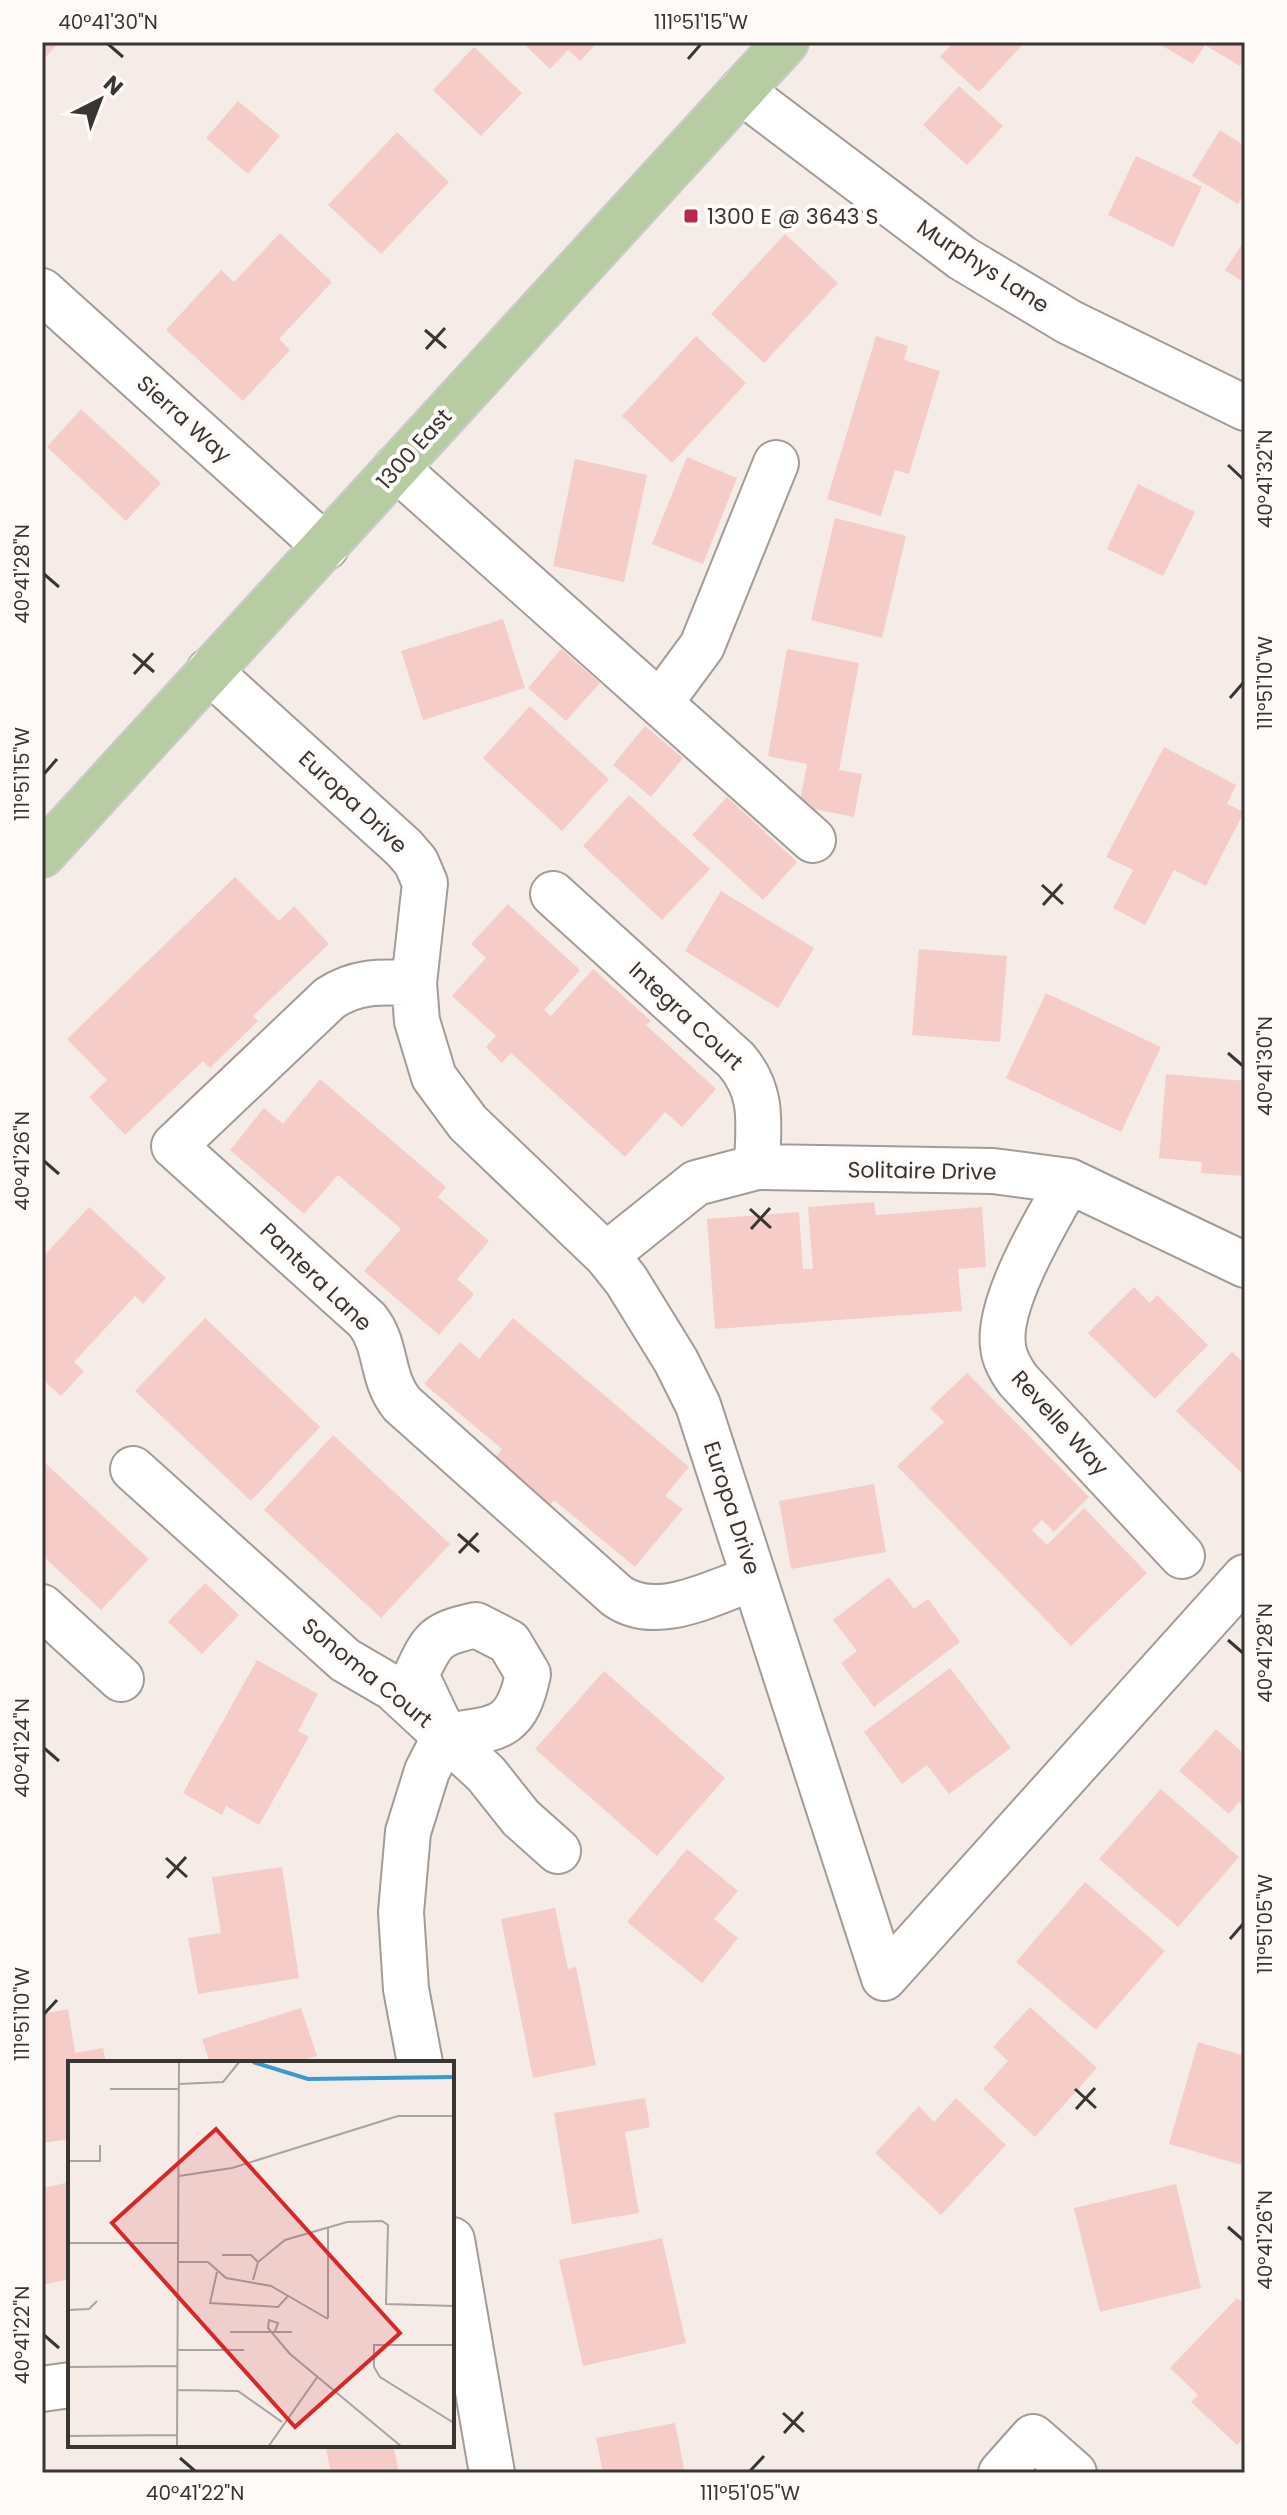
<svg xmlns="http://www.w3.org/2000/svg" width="1287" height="2515" font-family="Poppins,sans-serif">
	<rect width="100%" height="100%" fill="#f5ece8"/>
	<path fill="#f5ccc7" d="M42,42h17l-17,19z
		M522,42h76l-18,19 -12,-11 -18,19z
		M954,42h71l-46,50 -39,-35z
		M1156,42h89v16l-5,8 -35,-21 -12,19z
		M474,47l48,46 -41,43 -48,-46z
		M959,86l44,40 -36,39 -44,-40z
		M238,101l42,35 -32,38 -42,-36z
		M1220,130l25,16v46l-7,12 -46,-28z
		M397,132l52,50 -68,72 -53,-49z
		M1136,156l66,31 -29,60 -65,-32z
		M280,233l52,49 -53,57 11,11 -47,51 -77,-71 55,-60 13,12z
		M785,234l53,49 -74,80 -53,-49z
		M1245,240v43l-20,-13z
		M696,336l50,47 -74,80 -50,-47z
		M876,336l32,10 -4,14 36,11 -31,103 -14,-4 -14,46 -54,-17z
		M81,409l80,74 -35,38 -79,-74z
		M687,457l50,21 -34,86 -51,-20z
		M575,459l72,16 -23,107 -71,-16z
		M1138,484l57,28 -32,64 -56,-27z
		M835,518l71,18 -24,102 -71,-18z
		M503,619l22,69 -102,32 -22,-69z
		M561,649l39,34 -34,38 -38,-33z
		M787,649l72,14 -20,107 23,4 -8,43 -55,-11 8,-42 -39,-8z
		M530,706l79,73 -47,52 -79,-73z
		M645,726l38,32 -32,39 -38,-32z
		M1164,747l72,38 -9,19 17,8 -38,74 -32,-16 -29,55 -32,-17 20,-38 -27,-13z
		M629,795l81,74 -48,51 -79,-74z
		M727,797l70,65 -34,38 -71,-65z
		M235,877l44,44 15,-15 35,38 -76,72 5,5 -48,47 -7,-7 -78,74 -36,-38 18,-17 -40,-41z
		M721,891l93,57 -36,60 -93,-57z
		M508,904l72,66 -36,40 7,6 42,-47 58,52 -5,4 70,64 -34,38 -17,-15 -40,45 -114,-104 -9,10 -16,-16 10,-11 -44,-40 34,-38 -15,-14z
		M919,949l88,7 -7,86 -88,-7z
		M1046,993l115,54 -40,85 -115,-54z
		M1166,1074l79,7v95l-44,-3 1,-11 -43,-4z
		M320,1079l126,108 -8,10 51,44 -32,38 17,15 -35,41 -75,-64 37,-42 -63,-54 -34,39 -74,-64 34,-42 19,16z
		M874,1202l2,13 106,-8 4,60 -28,2 4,42 -247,18 -8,-110 92,-7 4,57h10l-5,-62z
		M89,1207l77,71 -23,26 -8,-8 -61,66 10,9 -23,25 -19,-17v-121z
		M1134,1287l16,16 7,-8 51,50 -53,54 -67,-66z
		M205,1318l115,109 -69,74 -116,-110z
		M513,1318l176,149 -24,29 18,13 -48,58 -81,-67 -4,5 -56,-46 8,-10 -78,-65 36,-42 19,17z
		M1232,1352l13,12v106l-3,3 -66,-62z
		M967,1373l122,124 -35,35 -12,-12 -10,10 15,15 37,-37 63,65 -76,73 -174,-180 47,-44 -14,-14z
		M333,1435l117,109 -69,74 -117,-108z
		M42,1460l107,99 -48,51 -59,-55z
		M874,1484l12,68 -95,17 -12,-68z
		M889,1577l25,32 14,-10 32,43 -86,65 -33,-44 16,-12 -24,-31z
		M205,1583l34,32 -37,39 -34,-32z
		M257,1660l61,34 -20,37 11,6 -50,88 -33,-19 -4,9 -39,-22z
		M950,1668l61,80 -62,46 -22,-29 -25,19 -38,-52z
		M604,1671l121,107 -68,78 -122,-107z
		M1216,1729l27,24 2,-2v56l-6,-5 -10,12 -50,-43z
		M1161,1789l78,68 -61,70 -79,-68z
		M687,1849l51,42 -24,28 24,19 -36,45 -75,-61z
		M282,1867l17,111 -101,16 -10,-56 33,-5 -9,-56z
		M1085,1882l80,69 -69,79 -80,-68z
		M555,1908l13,61 8,-2 20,98 -63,13 -32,-159z
		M1030,2007l67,61 -62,69 -52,-48 25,-28 -15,-14z
		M301,2008l16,48 -22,7h-85l-8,-24z
		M68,2009l7,44 28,-5 3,15h-36v76l-28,4v-129z
		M1198,2042l47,14v110l-76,-22z
		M645,2098l5,29 -25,5 14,81 -67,11 -18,-111z
		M956,2098l50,47 -65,70 -66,-62 44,-47 15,16z
		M70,2182v97l-28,6v-97z
		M1176,2184l25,104 -101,24 -26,-104z
		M662,2238l24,105 -103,23 -24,-106z
		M1237,2298l8,7v131l-8,9 -46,-43 7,-7 -28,-27z
		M675,2423l10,50h-82l-7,-35z
		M351,2445h42l6,28h-68l-5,-23z"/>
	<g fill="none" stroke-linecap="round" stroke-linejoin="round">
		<g stroke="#a29b96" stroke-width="48">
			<path id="minor" d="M741,91l221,167 107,64 176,86
				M42,291l284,256
				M396,468l417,372
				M209,671l195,177 12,14 9,21 -11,100 3,38 17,56 34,46 138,132 20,25 50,81 22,44 186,573
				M660,703l42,-57 74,-183
				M553,894l183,166c29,34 22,65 21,107
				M414,983c-32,-1 -57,-3 -84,15l-156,148 193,174c21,26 13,57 35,84l215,192c40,28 96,-4 137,-18
				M1069,1181c-22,39 -72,121 -66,165 1,13 8,24 15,34l164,176
				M606,1255l90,-72 61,-16 236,4 76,10 176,84
				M133,1469l212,191 48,28 93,86 35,44 37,33
				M42,1607l79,72
				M476,1625l33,17 19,32c-12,58 -32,54 -83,62l-29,-61c17,-37 20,-41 60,-50z
				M884,1978l361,-401
				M420,2063l-14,-74 -5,-77 7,-80 19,-61 18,-35
				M452,2240l40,233
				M42,2389l28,-4
				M1001,2473l32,-36 41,36"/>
		</g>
		<g stroke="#cbcaca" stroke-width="48">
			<path id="major" d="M42,855l744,-813"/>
		</g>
		<use href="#minor" stroke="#fff" stroke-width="44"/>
		<use href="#major" stroke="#b8cca3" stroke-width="44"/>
	</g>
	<path fill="none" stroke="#383533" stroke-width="3" d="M108,44l15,13M688,59l13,-15M425,330l21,18M426,349l19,-21M1228,465l15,14M44,574l15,13M133,654l21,18M134,674l19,-21M1230,698l13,-15M44,774l13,-15M1042,885l21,19M1043,905l19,-21M1228,1053l15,13M44,1161l15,13M750,1209l21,19M751,1229l19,-21M458,1534l21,18M459,1553l19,-20M1228,1640l15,13M44,1748l15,13M166,1858l21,19M167,1878l19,-21M1230,1939l13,-15M44,2014l13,-14M1075,2089l21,19M1076,2109l19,-21M1228,2227l15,13M44,2335l15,13M783,2413l21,19M784,2433l19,-21M180,2458l15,13M750,2471l14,-15"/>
	<rect fill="#ba294c" stroke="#fefbf9" stroke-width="3" x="683" y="208" width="16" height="16" rx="4"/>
	<g text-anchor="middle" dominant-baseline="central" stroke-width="8" stroke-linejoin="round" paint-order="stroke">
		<g font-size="22" fill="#383533" stroke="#fefbf9" text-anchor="start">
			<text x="707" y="216">1300 E @ 3643 S</text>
		</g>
		<g font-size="22" fill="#383533" stroke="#fefbf9">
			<text transform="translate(983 266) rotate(33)">Murphys Lane</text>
			<text transform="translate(184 419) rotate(42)">Sierra Way</text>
			<text transform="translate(414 449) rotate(-48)">1300 East</text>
			<text transform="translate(353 802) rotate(43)">Europa Drive</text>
			<text transform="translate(686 1016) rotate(43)">Integra Court</text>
			<text transform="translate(922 1171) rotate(1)">Solitaire Drive</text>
			<text transform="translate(316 1277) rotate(44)">Pantera Lane</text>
			<text transform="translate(1060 1423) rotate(48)">Revelle Way</text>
			<text transform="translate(732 1508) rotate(72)">Europa Drive</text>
			<text transform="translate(367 1673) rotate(39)">Sonoma Court</text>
		</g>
	</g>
	<g transform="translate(68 2061)">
		<rect width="386" height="386" fill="#f5ece8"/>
		<path fill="none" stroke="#399acf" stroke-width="4" d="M185,1l55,17 145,-2"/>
		<path fill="none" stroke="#a9a3a0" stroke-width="2" d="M111,23l44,-2 17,-21M42,28h69M0,100h32v-16M111,115l53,-8 166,-52h56M260,167v90M0,182h110M154,194h29l7,7M110,201h30l18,16 45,8 57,33M149,211l-7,31 68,4 10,-11M185,219l5,-18 27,-22 62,-18 35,-1 6,4 -2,79 68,2M0,249l21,-1 8,-8M207,270l3,-8 -9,-3 -1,8 22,26 112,93M162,271h62M386,284h-80v22l6,10 74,46M109,289h67M0,306l109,-1M109,329l61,1 44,31M0,375l109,-1M109,386l2,-386M200,386l50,-71"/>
		<path fill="#d62828" fill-opacity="0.15" stroke="#d62828" stroke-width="4" d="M148,68l184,204 -105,94 -183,-204z"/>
		<rect width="386" height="386" fill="none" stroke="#383533" stroke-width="4"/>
	</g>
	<rect width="1287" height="2515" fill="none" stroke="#fefbf9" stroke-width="88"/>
	<g transform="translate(100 100) rotate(42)" stroke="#fefbf9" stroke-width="6" paint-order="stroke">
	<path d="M0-6L14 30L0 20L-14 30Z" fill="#383533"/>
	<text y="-12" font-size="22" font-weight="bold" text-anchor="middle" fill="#383533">N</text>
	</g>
	<rect x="44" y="44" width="1199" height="2427" fill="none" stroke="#383533" stroke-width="3"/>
	<g font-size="20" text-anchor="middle" fill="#383533">
		<text x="108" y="29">40°41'30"N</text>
		<text x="701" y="29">111°51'15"W</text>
		<text transform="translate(1265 479) rotate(-90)" y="7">40°41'32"N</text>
		<text transform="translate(22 574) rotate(-90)" y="7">40°41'28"N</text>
		<text transform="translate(1265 683) rotate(-90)" y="7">111°51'10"W</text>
		<text transform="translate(22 774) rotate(-90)" y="7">111°51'15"W</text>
		<text transform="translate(1265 1066) rotate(-90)" y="7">40°41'30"N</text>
		<text transform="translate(22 1161) rotate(-90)" y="7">40°41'26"N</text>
		<text transform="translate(1265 1653) rotate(-90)" y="7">40°41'28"N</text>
		<text transform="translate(22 1748) rotate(-90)" y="7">40°41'24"N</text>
		<text transform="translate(1265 1924) rotate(-90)" y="7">111°51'05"W</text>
		<text transform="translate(22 2014) rotate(-90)" y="7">111°51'10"W</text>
		<text transform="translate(1265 2240) rotate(-90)" y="7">40°41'26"N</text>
		<text transform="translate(22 2335) rotate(-90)" y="7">40°41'22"N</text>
		<text x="195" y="2500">40°41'22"N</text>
		<text x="750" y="2500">111°51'05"W</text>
	</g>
</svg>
